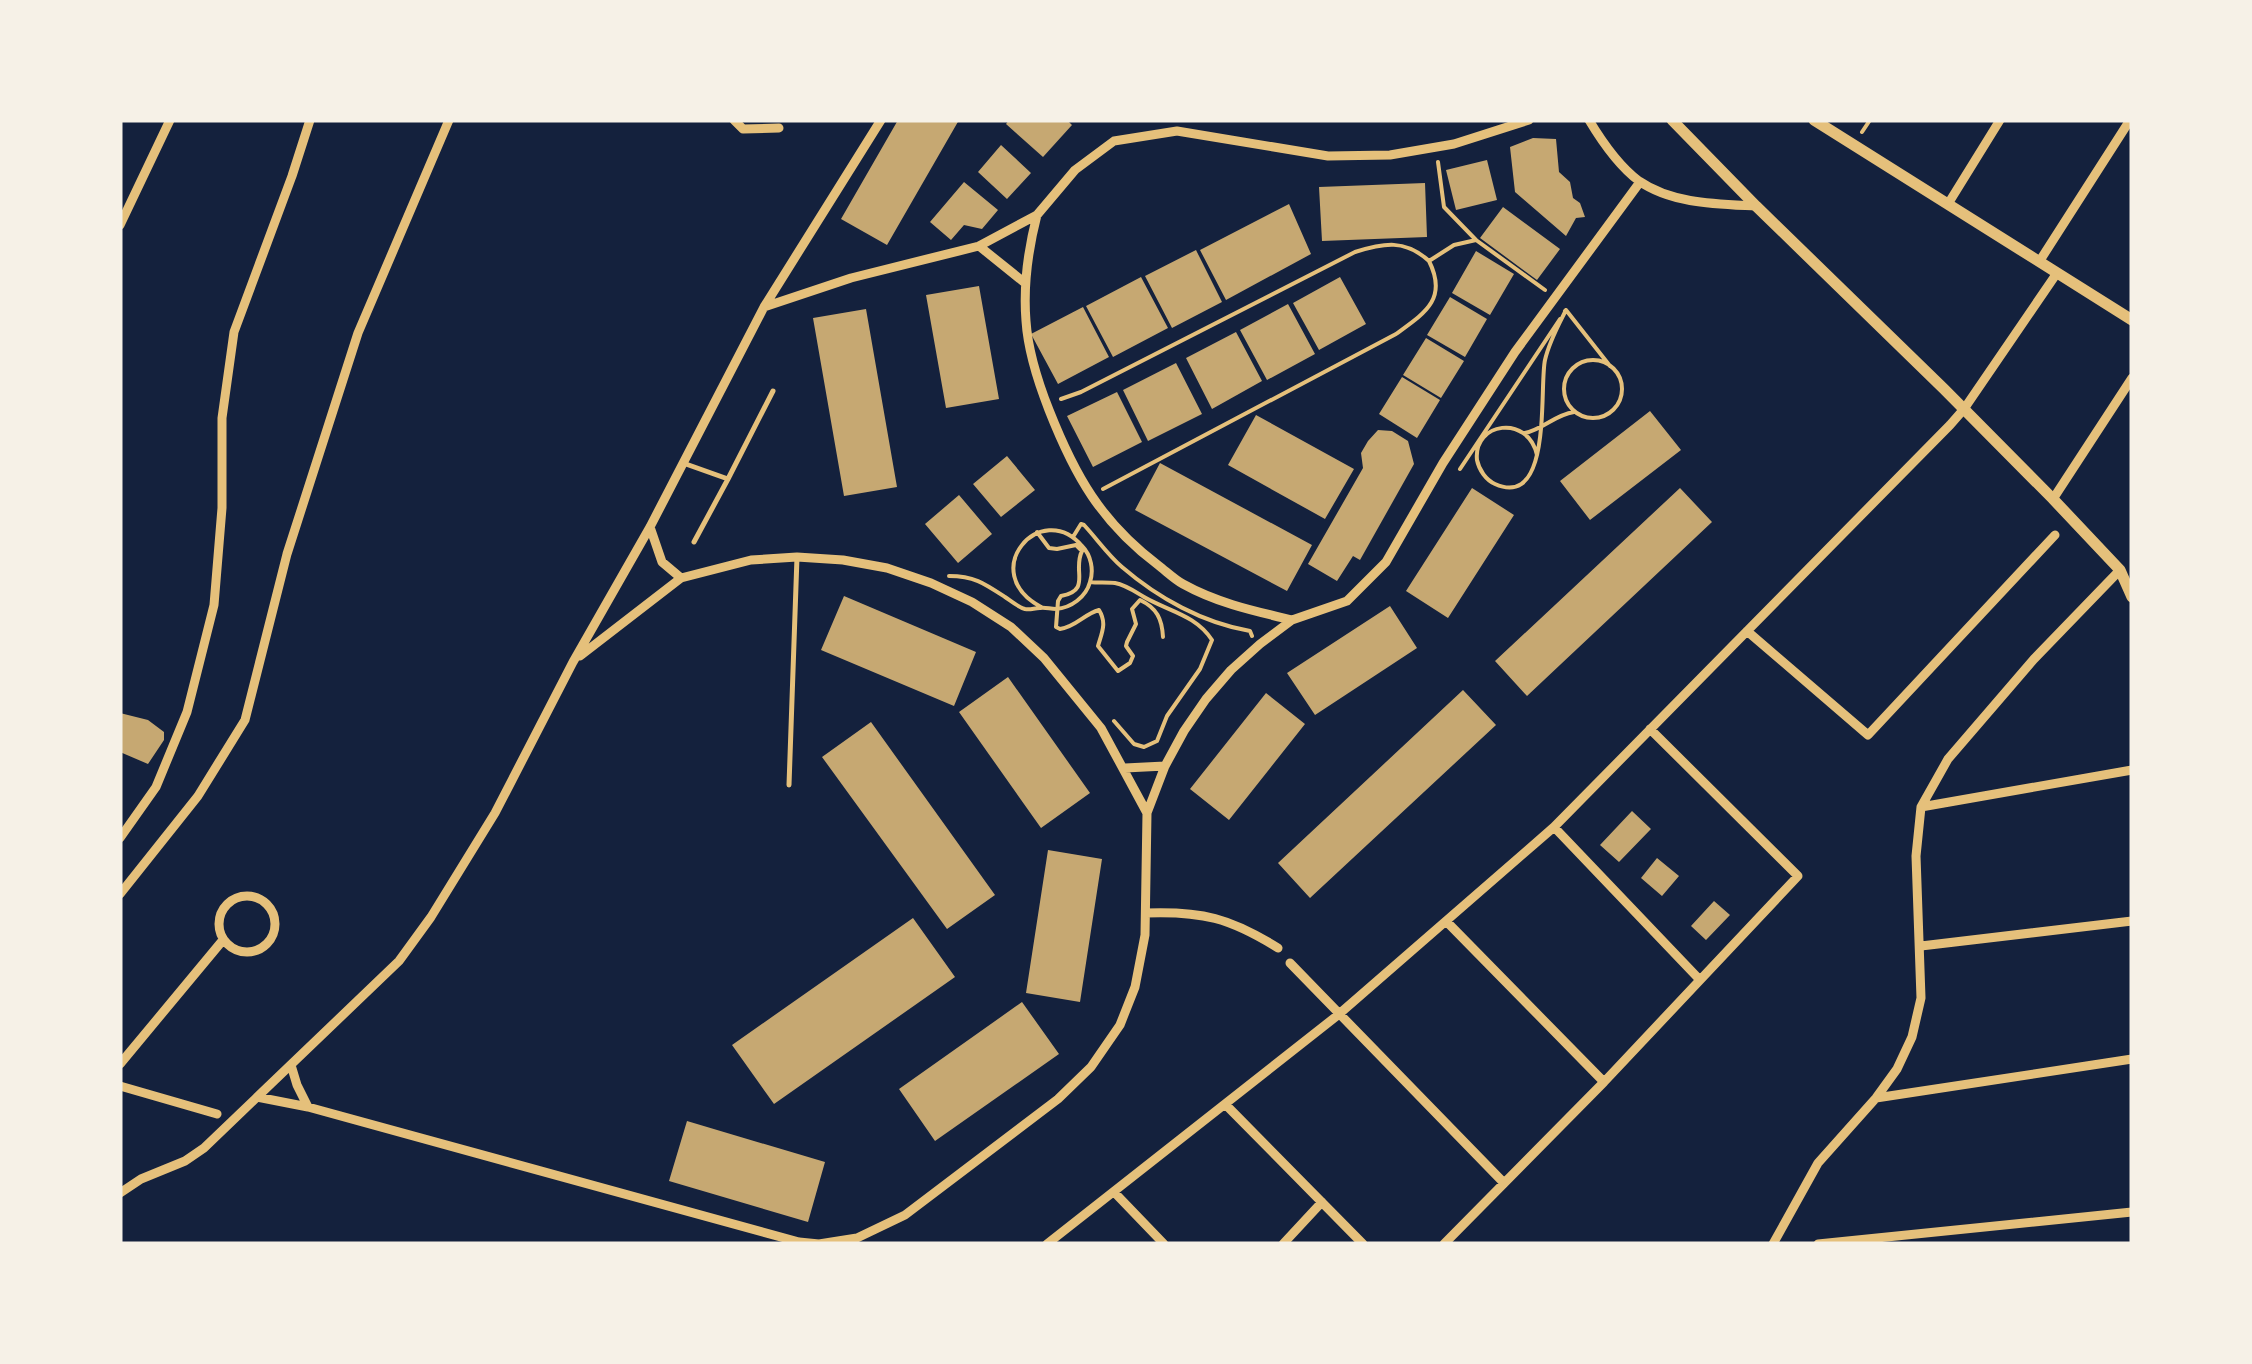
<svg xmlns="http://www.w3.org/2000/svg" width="2252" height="1364" font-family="Barlow,sans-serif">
	<rect width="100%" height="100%" fill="#14213d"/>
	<path fill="#c6a872" d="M898,120h61l-72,125 -46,-26z
		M1009,120h58l5,5 -29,32 -37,-33z
		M1533,138l23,1 3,33 11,10 3,16 7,5 5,14 -9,1 -10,18 -51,-44 -5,-45z
		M1001,145l30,28 -24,26 -29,-27z
		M1487,160l10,40 -41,10 -10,-40z
		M964,182l34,28 -16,19 -18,-4 -13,15 -21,-18z
		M1425,183l2,54 -105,4 -3,-54z
		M1289,204l22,50 -85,46 -26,-50z
		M1503,207l57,42 -23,31 -57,-42z
		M1196,250l26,52 -50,26 -27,-52z
		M1476,251l38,23 -24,41 -38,-22z
		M1141,277l27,51 -55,29 -27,-51z
		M1340,277l26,47 -47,26 -26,-47z
		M979,286l20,113 -53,9 -20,-113z
		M1450,297l37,22 -22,38 -38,-22z
		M1288,304l27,50 -48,26 -27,-50z
		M1083,307l26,50 -51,27 -27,-50z
		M866,309l31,178 -53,9 -31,-178z
		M1236,332l26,49 -50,28 -26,-51z
		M1426,338l38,23 -23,37 -38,-23z
		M1176,363l26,51 -54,27 -25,-51z
		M1402,377l38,23 -23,38 -38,-24z
		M1117,392l25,50 -49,25 -26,-51z
		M1650,411l31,39 -91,70 -30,-39z
		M1256,415l98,54 -29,50 -97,-54z
		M1378,430l14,1 16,10 6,23 -54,96 -7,-4 -16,25 -29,-17 55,-96 -2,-15 7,-12z
		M1007,456l28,34 -34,27 -28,-33z
		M1160,463l152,82 -25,46 -152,-81z
		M1472,488l42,27 -66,103 -42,-27z
		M1680,488l32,34 -185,174 -32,-35z
		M959,495l33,39 -34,29 -33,-39z
		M844,596l132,56 -22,54 -133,-56z
		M1390,606l27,42 -102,67 -28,-42z
		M1008,677l82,116 -49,35 -82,-116z
		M1463,690l33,35 -186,173 -32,-35z
		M1266,693l39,31 -76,96 -39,-31z
		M120,713l28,7 16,12v8l-16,24 -28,-12z
		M871,722l124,173 -48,34 -125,-172z
		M1632,811l19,18 -32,33 -19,-17z
		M1048,850l54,9 -22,143 -54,-9z
		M1657,858l22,18 -17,20 -21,-18z
		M1714,901l16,14 -24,25 -15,-14z
		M913,918l42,59 -181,127 -42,-59z
		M1022,1002l37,52 -124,87 -36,-52z
		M687,1121l138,41 -17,60 -139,-41z"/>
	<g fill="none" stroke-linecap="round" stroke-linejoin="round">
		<path stroke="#e5c07b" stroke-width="4" d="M1862,132l8,-12
			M1476,240l69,50
			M1565,311l1,-1 44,56
			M1564 389a29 29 0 1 1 58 0a29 29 0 1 1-58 0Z
			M1061,399l20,-7 274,-140c29,-9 50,-13 74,9l25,-16 22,-5 -32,-33 -6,-45
			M1525,433c19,-4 29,-18 49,-21
			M1537,455c-9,-41 -64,-33 -60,5 2,10 9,20 18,24 58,26 44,-98 50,-124 4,-18 13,-34 21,-50
			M1460,469l100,-150
			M1103,489l293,-155c29,-21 52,-35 33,-73
			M1037,532l12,16 8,1 19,-4 6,6c-10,20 10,39 -21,45l-3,5 -2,26 4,2c16,-2 24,-15 39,-19 8,13 3,22 -1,36l20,25 12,-8 3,-7 -7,-10 1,-4 9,-18 -4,-15 8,-9c17,8 22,19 23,37
			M1073,537l8,-13 3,1c13,14 24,30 38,42 36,31 81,56 128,64l2,5
			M949,576c25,0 35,7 56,21 6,4 13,10 20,12 6,1 9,-1 15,-1 5,-1 10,1 16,1 15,-1 30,-12 34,-27 4,-12 1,-27 -8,-36 -41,-48 -106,26 -41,61
			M1090,582c8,1 16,0 25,1 11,2 19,8 29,14 24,14 52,18 68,43l-12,29 -33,47 -10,25 -13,6 -10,-3 -20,-23"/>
		<path stroke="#e5c07b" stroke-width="5" d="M683,463l45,16 45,-88
			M694,542l34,-63
			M789,785l8,-228"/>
		<path stroke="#e5c07b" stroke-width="9" d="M734,120l9,9 36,-1
			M1589,120c12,20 31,47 50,61 33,23 79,23 117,25
			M1948,204l52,-84
			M1037,215c-9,35 -14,69 -11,106 2,31 12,61 23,89 26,66 52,112 109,155 8,6 16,14 25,19 34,19 71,27 109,36
			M120,225l50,-105
			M979,246l46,37
			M2039,262l91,-142
			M764,307l87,-29 128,-32 58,-31 38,-45 39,-29 63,-10 151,25 62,-1 64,-11 75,-24
			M2053,499l79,-121
			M650,527l12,35 19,16
			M1747,631l121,104 187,-200
			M580,656l101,-78 70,-18 46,-3 46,3 44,8 44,15 41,19 39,25 33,31 57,70 46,85
			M1125,768l40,-2
			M1921,807l211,-37
			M1554,827l146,153
			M120,838l36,-51 31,-75 27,-107 8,-97v-90l12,-86 58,-156 18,-56
			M120,894l78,-98 47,-76 42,-166 71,-221 91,-213
			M219 924a28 28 0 1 1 56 0a28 28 0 1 1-56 0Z
			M1146,913c56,-2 84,5 132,35
			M1446,921l158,161
			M1921,946l211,-25
			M1290,963l214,220
			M120,1064l103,-124
			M291,1065l6,20 11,22
			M120,1086l97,28
			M257,1097l51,10 491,135 20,2 38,-6 48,-23 153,-116 33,-32 29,-42 15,-38 10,-52 2,-122 18,-47 19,-35 22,-32 25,-29 29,-26 32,-24 55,-19 39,-39 57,-99 72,-111 125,-170
			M1876,1098l256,-39
			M1226,1105l137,139
			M1114,1192l50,52
			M120,1193l21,-14 44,-18 19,-13 195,-187 32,-44 64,-104 78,-151 77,-135 114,-220 117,-187
			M1047,1244l291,-229 216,-188 396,-402 14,-16 93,-136
			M1283,1244l39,-42
			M1444,1244l160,-162 194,-206 -148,-147
			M1773,1244l45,-81 58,-65 21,-29 15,-32 9,-39 -5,-142 5,-49 27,-48 86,-100 86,-89
			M1818,1244l314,-32"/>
		<path stroke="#e5c07b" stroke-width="11" d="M1672,120l84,86 188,183 109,110 67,71 12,27
			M1814,120l318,200"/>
	</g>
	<rect width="2252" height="1364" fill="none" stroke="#f6f1e7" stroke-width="245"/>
</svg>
